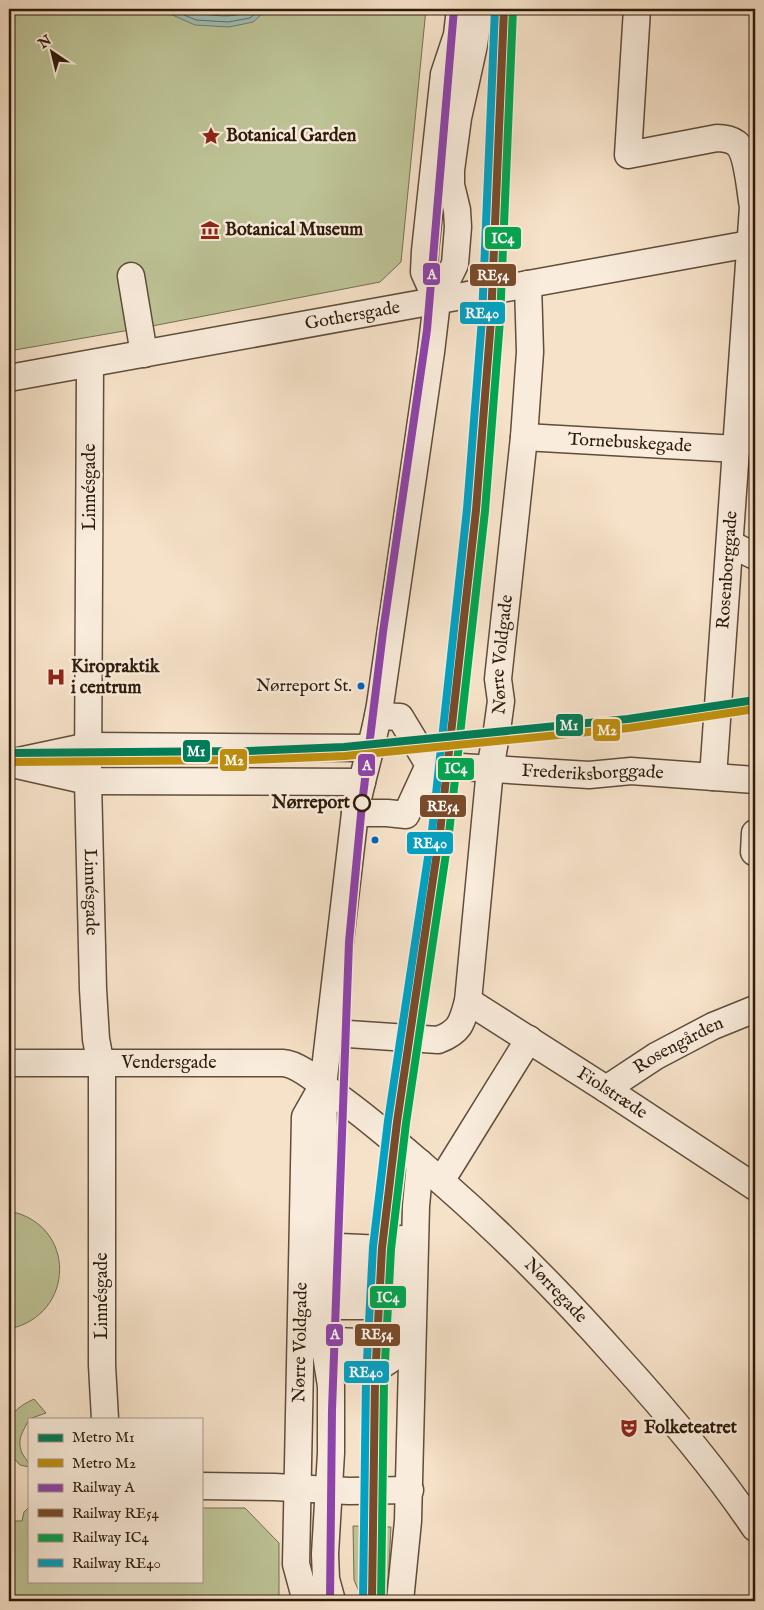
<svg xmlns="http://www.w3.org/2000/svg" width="764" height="1610" font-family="'IM FELL English',serif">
	<rect width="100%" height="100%" fill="#f6e2c9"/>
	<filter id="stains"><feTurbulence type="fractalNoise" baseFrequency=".004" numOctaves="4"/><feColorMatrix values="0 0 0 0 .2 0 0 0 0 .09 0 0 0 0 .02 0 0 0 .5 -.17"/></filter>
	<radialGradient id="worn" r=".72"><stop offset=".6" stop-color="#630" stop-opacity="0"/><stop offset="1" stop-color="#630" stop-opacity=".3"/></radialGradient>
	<path fill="#bdc396" stroke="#766f50" d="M9,9h417l-25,253 -21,20 -233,45 -138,24z
		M9,1211c68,13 67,104 0,118z
		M34,1399l12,14 -17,6c-5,12 -13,19 -7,34 3,6 7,8 7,14l-9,-2 -11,-12c0,-30 -5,-40 25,-54z
		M29,1507v74h172v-73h44l34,35v58h-270v-80h13l2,-9z
		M353,1526l38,1 -4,74h-24l-9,-21z"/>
	<path fill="#9dbeb5" stroke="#717d71" d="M162,9h106l-15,13 -24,5 -34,-2 -27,-12z"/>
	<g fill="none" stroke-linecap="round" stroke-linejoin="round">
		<path stroke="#666c60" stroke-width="1" d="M170,9l26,11 32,2 22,-4 11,-9
			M186,9c15,6 52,12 65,0"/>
		<g stroke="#604d3a" stroke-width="29">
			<g id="minor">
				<path d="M637,9l-9,146 89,-17c7,0 13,1 19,5 12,9 14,49 17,64l-40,570"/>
				<path d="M131,276l13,78"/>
				<path d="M437,301l-13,-29 1,-21 19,-177 13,-39 3,-26"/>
				<path id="s1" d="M90,364l-2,417 5,208 3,50 6,32v294l3,54"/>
				<path id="s2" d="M9,378l746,-135"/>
				<path id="s3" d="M524,437l213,12"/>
				<path d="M730,544l25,12"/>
				<path d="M9,763l80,-17 282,2"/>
				<path d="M17,765l71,16 274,1"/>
				<path id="s4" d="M429,765l160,10 42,-4 124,9"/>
				<path d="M355,813h32l19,2 23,-50 -29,-48 -22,-1"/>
				<path d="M754,852l1,-19"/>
				<path id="s5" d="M468,1001l138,88 149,98"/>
				<path id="s6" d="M348,1034l90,6c22,-8 24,-17 30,-39l22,-232 7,-39 4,-29 -3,-22 26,-242 6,-85 -2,-68"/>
				<path id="s7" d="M9,1063h274c17,1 40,23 54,33 37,26 71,57 105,86 63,55 121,114 176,176 49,54 96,109 137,170"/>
				<path id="s8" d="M606,1089l50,-33 57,-30 42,-17"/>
				<path d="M441,1181l88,-142"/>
				<path d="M322,1234l7,9 11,4 44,2 17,-10"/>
				<path d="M321,1255l8,8 8,4h46l17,-9"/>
				<path d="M320,1275l8,8 9,3 46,1 16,-9"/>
				<path d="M320,1294l7,9 10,3h46l15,-9"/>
				<path d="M322,1331l7,7 7,3 44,2 15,-10"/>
				<path d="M326,1354l9,8 9,4 35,1 15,-10 3,-55"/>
				<path d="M201,1486l73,1 75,4 61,-1"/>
				<path id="s9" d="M306,1601l-10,-37 9,-447 17,-30"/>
				<path d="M332,1601l-6,-22 -1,-25 6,-101v-67l-12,-75 5,-182 -1,-43 32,-273c7,-37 19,-72 25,-108l51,-353 6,-51 18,-37 3,-37 -1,-17 -6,-25v-15l7,-52 16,-73 5,-36"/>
				<path d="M400,1601l8,-80 8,-315 4,-43"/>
			</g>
		</g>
		<use href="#minor" stroke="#f9ecdc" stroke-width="26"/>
		<g stroke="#f9ecdc" stroke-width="11">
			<path id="rail-1" d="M330,1601l2,-191 17,-468 13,-138 21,-172 44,-302 27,-321"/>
		</g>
		<g stroke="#f9ecdc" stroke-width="11">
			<path id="rail-2" d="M372,1601l3,-221 7,-132 15,-126 43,-290 36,-322 15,-190 13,-311"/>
		</g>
		<g stroke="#f9ecdc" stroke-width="11">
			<path id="rail-3" d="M381,1601l3,-221 7,-131 15,-126 43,-290 36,-322 15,-191 13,-311"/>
		</g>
		<g stroke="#f9ecdc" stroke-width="11">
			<path id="rail-4" d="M363,1601l3,-221 7,-133 15,-126 44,-290 35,-322 15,-190 13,-310"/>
		</g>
		<use href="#rail-1" stroke="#8e44ad" stroke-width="8"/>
		<use href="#rail-2" stroke="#7a4b2a" stroke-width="8"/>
		<use href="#rail-3" stroke="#00a651" stroke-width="8"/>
		<use href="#rail-4" stroke="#02a2c4" stroke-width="8"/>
		<g stroke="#f9ecdc" stroke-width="11">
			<path id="metro-1" d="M9,753l238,-2 97,-4 284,-28 127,-19"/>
		</g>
		<g stroke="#f9ecdc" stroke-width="11">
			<path id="metro-2" d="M9,762l238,-2 98,-4 284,-28 126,-19"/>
		</g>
		<use href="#metro-1" stroke="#007d58" stroke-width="8"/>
		<use href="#metro-2" stroke="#bf8f0e" stroke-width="8"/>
	</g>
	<defs>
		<g id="sight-bare" transform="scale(1.5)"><path d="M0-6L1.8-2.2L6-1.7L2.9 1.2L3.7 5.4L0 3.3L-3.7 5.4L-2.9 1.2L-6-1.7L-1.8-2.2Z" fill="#8f2418" stroke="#f9ecdc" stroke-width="2.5" paint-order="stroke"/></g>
		<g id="museum-bare" transform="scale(1.5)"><path d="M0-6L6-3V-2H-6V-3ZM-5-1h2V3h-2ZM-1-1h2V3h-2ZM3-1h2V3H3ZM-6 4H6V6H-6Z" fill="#8f2418" stroke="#f9ecdc" stroke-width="2.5" paint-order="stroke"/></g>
		<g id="hospital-bare" transform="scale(1.5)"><path d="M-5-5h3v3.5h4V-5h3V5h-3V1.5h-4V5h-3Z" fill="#8f2418" stroke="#f9ecdc" stroke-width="2.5" paint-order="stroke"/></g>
		<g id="theatre-bare" transform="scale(1.5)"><path d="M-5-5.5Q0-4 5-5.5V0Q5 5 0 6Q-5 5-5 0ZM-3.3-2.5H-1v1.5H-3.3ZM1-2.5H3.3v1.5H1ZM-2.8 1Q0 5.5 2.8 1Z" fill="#8f2418" stroke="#f9ecdc" stroke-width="2.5" paint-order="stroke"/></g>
	</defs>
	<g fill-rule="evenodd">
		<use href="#sight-bare" x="211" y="136"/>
		<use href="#museum-bare" x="210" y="230"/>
		<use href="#hospital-bare" x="56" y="677"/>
		<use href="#theatre-bare" x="629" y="1428"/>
	</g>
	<g fill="#0065bd" stroke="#f9ecdc" stroke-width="2">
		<circle cx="361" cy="686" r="4.5"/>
		<circle cx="375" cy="840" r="4.5"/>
	</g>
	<circle fill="#f9ecdc" stroke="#2e1b0a" stroke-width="2.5" cx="362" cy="803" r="8"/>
	<g text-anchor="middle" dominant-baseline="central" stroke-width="5" stroke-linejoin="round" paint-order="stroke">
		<g font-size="17" fill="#2e1b0a" stroke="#f9ecdc" text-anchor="end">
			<text x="352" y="686">Nørreport St.</text>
		</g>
		<g font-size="18" font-weight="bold" fill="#2e1b0a" stroke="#f9ecdc" text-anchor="start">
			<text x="226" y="136">Botanical Garden</text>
			<text x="225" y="230">Botanical Museum</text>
			<text x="71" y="667">Kiropraktik<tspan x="71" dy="21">i centrum</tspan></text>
			<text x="644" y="1428">Folketeatret</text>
		</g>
		<g font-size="18" fill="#2e1b0a" stroke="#f9ecdc">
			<text stroke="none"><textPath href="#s2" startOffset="349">Gothersgade</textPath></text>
			<text stroke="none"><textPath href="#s3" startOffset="106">Tornebuskegade</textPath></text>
			<text transform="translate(90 487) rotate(-90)">Linnésgade</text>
			<text transform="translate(728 570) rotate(-86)">Rosenborggade</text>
			<text stroke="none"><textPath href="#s6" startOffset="491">Nørre Voldgade</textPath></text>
			<text stroke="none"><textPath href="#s4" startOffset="164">Frederiksborggade</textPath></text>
			<text stroke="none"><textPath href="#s1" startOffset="528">Linnésgade</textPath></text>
			<text stroke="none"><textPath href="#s8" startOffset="85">Rosengården</textPath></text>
			<text stroke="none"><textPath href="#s7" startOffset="160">Vendersgade</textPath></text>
			<text stroke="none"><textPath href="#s5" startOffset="171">Fiolstræde</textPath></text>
			<text stroke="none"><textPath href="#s7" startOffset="631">Nørregade</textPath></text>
			<text transform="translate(102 1296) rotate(-90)">Linnésgade</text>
			<text stroke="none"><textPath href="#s9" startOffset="260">Nørre Voldgade</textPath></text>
		</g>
		<g font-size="18" font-weight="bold" fill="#2e1b0a" stroke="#f9ecdc" text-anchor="end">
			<text x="350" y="803">Nørreport</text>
		</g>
	</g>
	<g stroke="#f9ecdc" stroke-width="2">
		<rect x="484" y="226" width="38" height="24" rx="5" fill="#00a651"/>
		<rect x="422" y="262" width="19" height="24" rx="5" fill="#8e44ad"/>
		<rect x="469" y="263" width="48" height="24" rx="5" fill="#7a4b2a"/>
		<rect x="459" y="301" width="47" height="24" rx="5" fill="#02a2c4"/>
		<rect x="555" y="713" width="29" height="24" rx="5" fill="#007d58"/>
		<rect x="592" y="718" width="29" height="24" rx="5" fill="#bf8f0e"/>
		<rect x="182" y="739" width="29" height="24" rx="5" fill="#007d58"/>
		<rect x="219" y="748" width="29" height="24" rx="5" fill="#bf8f0e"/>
		<rect x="357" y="753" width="19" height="24" rx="5" fill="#8e44ad"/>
		<rect x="437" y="757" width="38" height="24" rx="5" fill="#00a651"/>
		<rect x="419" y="794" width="48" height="24" rx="5" fill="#7a4b2a"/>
		<rect x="406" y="831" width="48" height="24" rx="5" fill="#02a2c4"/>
		<rect x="369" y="1285" width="38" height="24" rx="5" fill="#00a651"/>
		<rect x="354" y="1323" width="47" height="24" rx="5" fill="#7a4b2a"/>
		<rect x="325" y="1323" width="19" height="24" rx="5" fill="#8e44ad"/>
		<rect x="343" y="1360" width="47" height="24" rx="5" fill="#02a2c4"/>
	</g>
	<g font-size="14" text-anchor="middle" font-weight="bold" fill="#fff">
		<text x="503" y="243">IC4</text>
		<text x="432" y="279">A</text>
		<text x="493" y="280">RE54</text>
		<text x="482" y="318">RE40</text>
		<text x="569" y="730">M1</text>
		<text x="607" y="735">M2</text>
		<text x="196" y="756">M1</text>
		<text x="234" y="765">M2</text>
		<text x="367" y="770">A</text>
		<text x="456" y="773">IC4</text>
		<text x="443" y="811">RE54</text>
		<text x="430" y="848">RE40</text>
		<text x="388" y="1302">IC4</text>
		<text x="377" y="1339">RE54</text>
		<text x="335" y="1339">A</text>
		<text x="366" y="1377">RE40</text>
	</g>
	<rect width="764" height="1610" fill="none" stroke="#f6e2c9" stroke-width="30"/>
	<rect x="10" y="10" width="744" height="1590" fill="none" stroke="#2e1b0a" stroke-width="2.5"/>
	<rect x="15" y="15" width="734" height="1580" fill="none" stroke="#2e1b0a"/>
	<rect x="28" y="1418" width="175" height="165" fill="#f9ecdc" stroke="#a89888"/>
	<rect x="38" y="1434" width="25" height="8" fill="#007d58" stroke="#a89888"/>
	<text x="72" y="1442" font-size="15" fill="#2e1b0a">Metro M1</text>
	<rect x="38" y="1459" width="25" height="8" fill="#bf8f0e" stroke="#a89888"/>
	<text x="72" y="1468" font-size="15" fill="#2e1b0a">Metro M2</text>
	<rect x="38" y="1484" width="25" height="8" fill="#8e44ad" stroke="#a89888"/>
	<text x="72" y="1492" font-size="15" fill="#2e1b0a">Railway A</text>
	<rect x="38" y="1509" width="25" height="8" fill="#7a4b2a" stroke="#a89888"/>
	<text x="72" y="1518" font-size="15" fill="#2e1b0a">Railway RE54</text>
	<rect x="38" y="1534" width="25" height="8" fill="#00a651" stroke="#a89888"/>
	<text x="72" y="1542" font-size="15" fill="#2e1b0a">Railway IC4</text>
	<rect x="38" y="1559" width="25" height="8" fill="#02a2c4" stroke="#a89888"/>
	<text x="72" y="1568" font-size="15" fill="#2e1b0a">Railway RE40</text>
	<g transform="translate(52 52) rotate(325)" stroke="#f9ecdc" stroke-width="4" paint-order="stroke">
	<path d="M0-4L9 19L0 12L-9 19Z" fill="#2e1b0a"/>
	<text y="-8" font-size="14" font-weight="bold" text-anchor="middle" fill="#2e1b0a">N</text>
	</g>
	<rect width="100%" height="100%" filter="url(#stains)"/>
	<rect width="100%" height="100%" fill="url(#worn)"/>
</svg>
